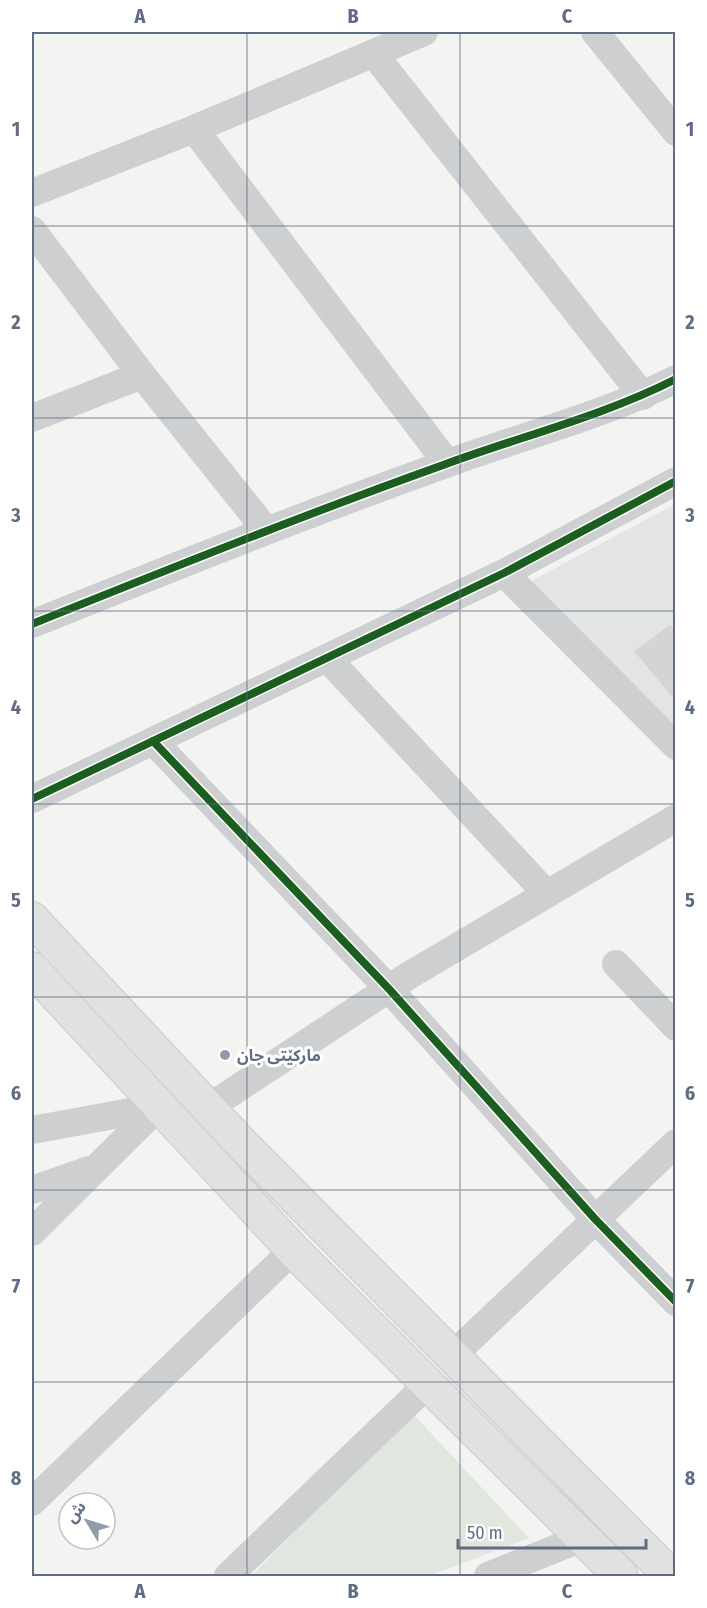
<svg xmlns="http://www.w3.org/2000/svg" width="707" height="1608" font-family="'Fira Sans Condensed','Noto Sans Arabic',sans-serif">
	<rect width="100%" height="100%" fill="#f3f4f1"/>
	<path fill="#e3e4e4" d="M675,504v228l-144,-151z"/>
	<path fill="#e1e7df" d="M412,1413l117,125 -100,38h-178z"/>
	<path fill="#d3d4d4" d="M670,625l6,7v69l-42,-50z"/>
	<g fill="none" stroke-linecap="round" stroke-linejoin="round">
		<g stroke="#d0d2d3" stroke-width="36">
			<path id="primary" d="M32,919l210,225 429,432
				M32,969l261,281 328,326"/>
		</g>
		<path stroke="#cecfd0" stroke-width="28" d="M595,32l81,100
			M373,53l270,343
			M194,129l253,334
			M32,193l162,-64 230,-97
			M32,230l110,145 124,155
			M32,418l110,-43
			M504,573l172,173
			M32,624c137,-55 274,-110 414,-160 76,-28 157,-48 230,-85
			M327,658l219,235
			M153,741l236,248 206,230 81,83
			M32,799l472,-226 172,-92
			M616,964l60,63
			M208,1108l200,-132 268,-158
			M32,1130l126,-23
			M32,1190l57,-20
			M32,1232l126,-125
			M452,1356l224,-213
			M32,1502l261,-252
			M228,1576l200,-192
			M488,1576l94,-38"/>
		<use href="#primary" stroke="#e1e1e2" stroke-width="33"/>
		<g stroke="#fff" stroke-width="11">
			<path id="cycleway" d="M32,624c137,-55 274,-110 414,-160 76,-28 157,-48 230,-85
				M153,741l236,248 206,230 81,83
				M32,799l472,-226 172,-92"/>
		</g>
		<use href="#cycleway" stroke="#1b5e20" stroke-width="8"/>
	</g>
	<path fill="none" stroke="#606b84" stroke-width="1.5" stroke-opacity="0.55" d="M247,32v1544M460,32v1544M32,226h644M32,418h644M32,611h644M32,804h644M32,997h644M32,1190h644M32,1382h644"/>
	<circle fill="#939baa" stroke="#fff" stroke-width="2" cx="225" cy="1055" r="6"/>
	<g text-anchor="middle" dominant-baseline="central" stroke-width="6" stroke-linejoin="round" paint-order="stroke">
		<g font-size="16" font-weight="bold" fill="#606b84" stroke="#fff" text-anchor="start">
			<text x="237" y="1055">مارکێتی جان</text>
		</g>
	</g>
	<rect width="707" height="1608" fill="none" stroke="#ffffff" stroke-width="66"/>
	<g transform="translate(87 1521) rotate(308)"><circle r="28" fill="#ffffff" stroke="#bfc4ce" stroke-width="1.5"/>
	<path d="M0-4.5L10 22L0 15L-10 22Z" fill="#939baa"/>
	<text y="-9" font-size="16" font-weight="bold" text-anchor="middle" fill="#606b84">ش</text>
	</g>
	<path d="M458 1539v9h188v-9" fill="none" stroke="#606b84" stroke-width="3"/>
	<text x="467" y="1539" font-size="18" fill="#606b84" stroke="#ffffff" stroke-width="4.5" paint-order="stroke">50 m</text>
	<rect x="33" y="33" width="641" height="1542" fill="none" stroke="#606b84" stroke-width="2"/>
	<g font-size="20" text-anchor="middle" font-weight="bold" fill="#606b84">
		<text x="140" y="23">A</text>
		<text x="353" y="23">B</text>
		<text x="567" y="23">C</text>
		<text x="16" y="136">1</text>
		<text x="690" y="136">1</text>
		<text x="16" y="329">2</text>
		<text x="690" y="329">2</text>
		<text x="16" y="522">3</text>
		<text x="690" y="522">3</text>
		<text x="16" y="714">4</text>
		<text x="690" y="714">4</text>
		<text x="16" y="907">5</text>
		<text x="690" y="907">5</text>
		<text x="16" y="1100">6</text>
		<text x="690" y="1100">6</text>
		<text x="16" y="1293">7</text>
		<text x="690" y="1293">7</text>
		<text x="16" y="1485">8</text>
		<text x="690" y="1485">8</text>
		<text x="140" y="1598">A</text>
		<text x="353" y="1598">B</text>
		<text x="567" y="1598">C</text>
	</g>
</svg>
